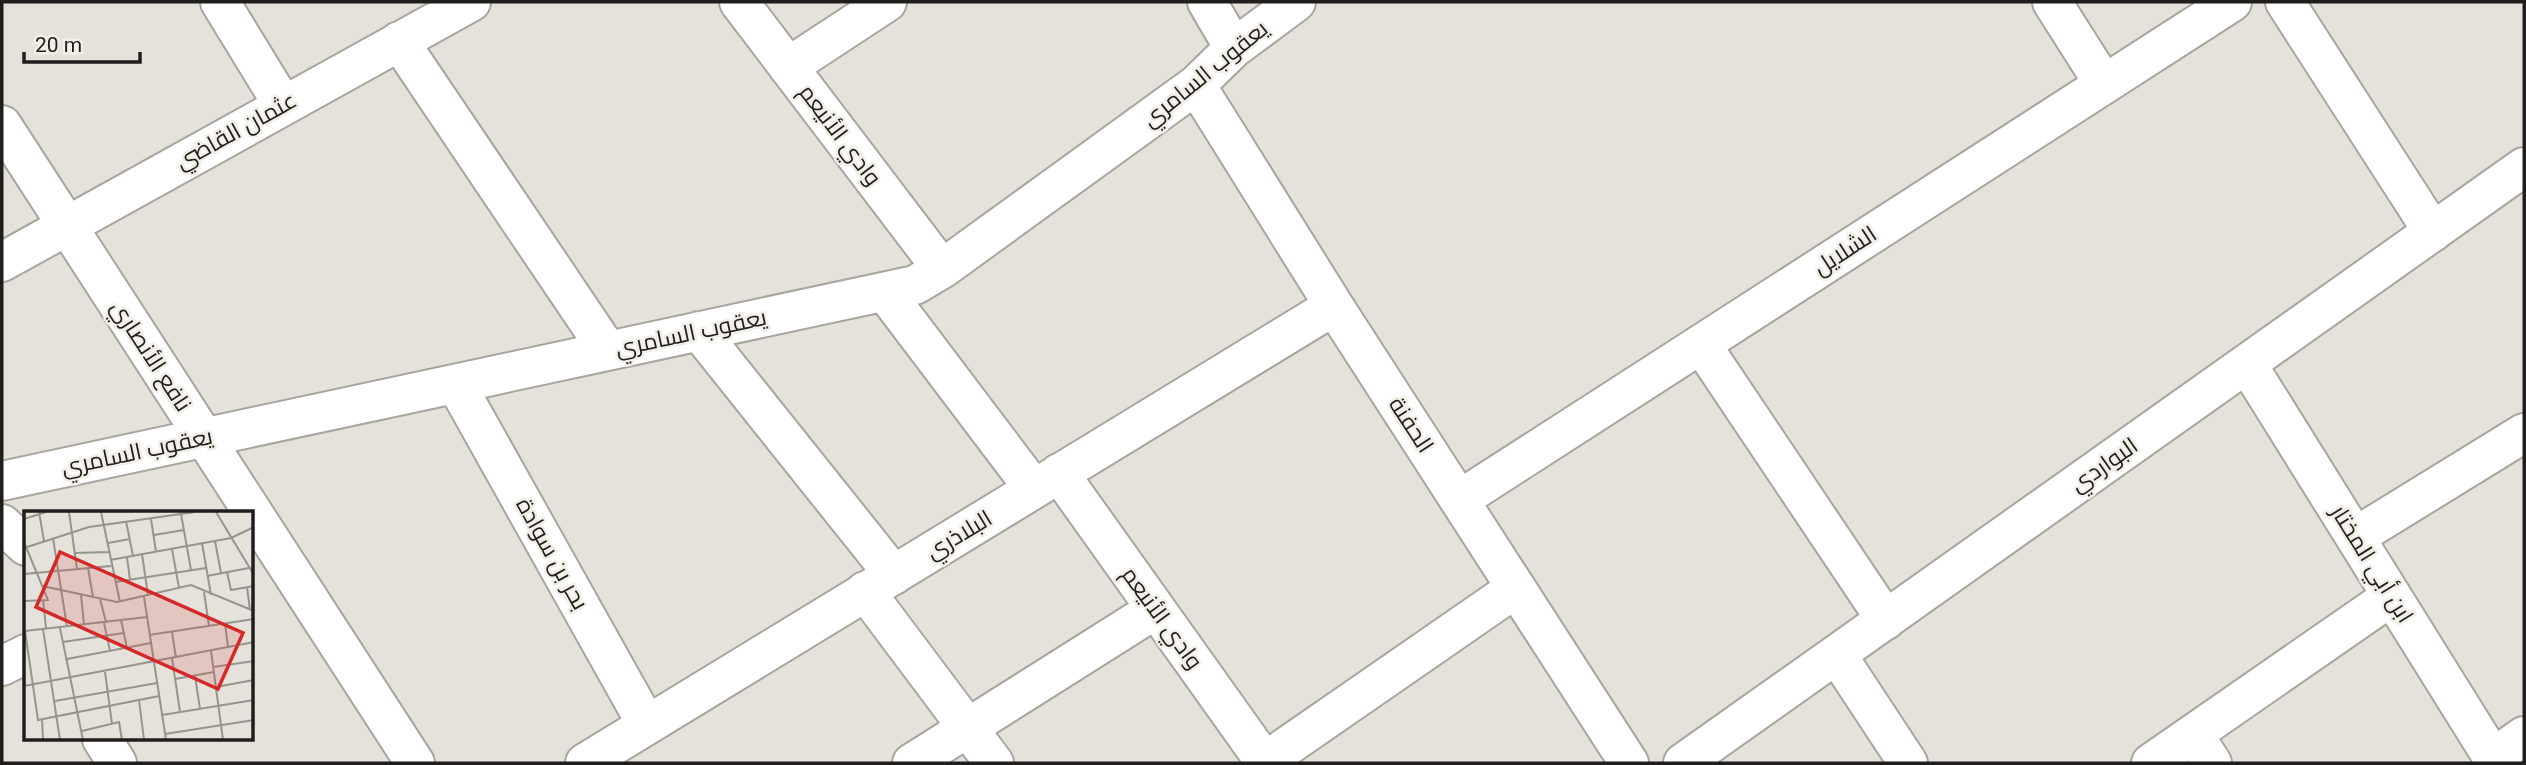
<svg xmlns="http://www.w3.org/2000/svg" width="2526" height="765" font-family="Roboto,Cairo,sans-serif">
	<rect width="100%" height="100%" fill="#e5e2db"/>
	<g fill="none" stroke-linecap="round" stroke-linejoin="round">
		<g stroke="#a8a59f" stroke-width="42">
			<path id="minor" d="M220,2l63,103
				M739,2l203,267
				M1207,2l27,46
				M2052,2l52,82
				M2285,2l148,230
				M399,41l209,310
				M788,67l99,-65
				M1196,85l138,221 295,457
				M2,125l413,638
				M2,262l469,-260
				M885,292l149,197
				M699,331l195,244
				M1701,344l185,276
				M2247,364l249,399
				M456,384l191,341
				M1059,473l206,289
				M2,481l913,-196 27,-16 254,-184 38,-37 62,-46
				M1459,500l773,-498
				M2,524l24,22
				M2355,537l169,-104
				M865,591l129,172
				M1837,655l71,108
				M2,666l24,-12
				M2193,734l19,29
				M102,739l15,24
				M2493,758l31,-22
				M585,763l749,-457
				M912,763l244,-154
				M1263,763l253,-175
				M1683,763l841,-596
				M2151,763l241,-167"/>
		</g>
		<use href="#minor" stroke="#fff" stroke-width="38"/>
	</g>
	<g text-anchor="middle" dominant-baseline="central" stroke-width="5" stroke-linejoin="round" paint-order="stroke">
		<g font-size="23" fill="#201e1c" stroke="#f2efe9">
			<text transform="translate(1205 74) rotate(-39)">يعقوب السامري</text>
			<text transform="translate(236 131) rotate(-29)">عثمان القاضي</text>
			<text transform="translate(840 135) rotate(53)">وادي الأنيعم</text>
			<text transform="translate(1845 251) rotate(-33)">الشلايل</text>
			<text transform="translate(691 333) rotate(-12)">يعقوب السامري</text>
			<text transform="translate(151 356) rotate(57)">نافع الأنصاري</text>
			<text transform="translate(1411 425) rotate(57)">الحفنة</text>
			<text transform="translate(137 452) rotate(-12)">يعقوب السامري</text>
			<text transform="translate(2104 465) rotate(-35)">البواردي</text>
			<text transform="translate(959 535) rotate(-31)">البلاذري</text>
			<text transform="translate(552 554) rotate(61)">بحر بن سوادة</text>
			<text transform="translate(2372 564) rotate(58)">ابن أبي المختار</text>
			<text transform="translate(1162 618) rotate(54)">وادي الأنيعم</text>
		</g>
	</g>
	<g transform="translate(24 511)">
		<rect width="229" height="229" fill="#e5e2db"/>
		<path fill="none" stroke="#96948f" stroke-width="2" d="M15,1l5,29M45,1l8,57M77,1l19,90M192,1l38,63M157,3l10,56M0,8l22,-7M127,8l5,33M102,10l7,35M130,24l30,-5M29,27l14,89M191,30l6,32M0,31l24,58 -24,1M84,32l22,-4M178,32l9,52M0,37l65,-21 106,-15M148,38l7,39M51,42l34,-1M118,43l6,41M103,46l3,23M86,49l121,-22 23,-11M64,57l5,29M203,61l4,18 23,-4M0,63l87,-8M183,65l42,-8M91,71l91,-14M18,75l75,16 74,-17 63,26M223,76l3,23M180,81l5,34M57,84l3,30M120,86l22,143M76,88l6,23M19,89l3,28M97,109l6,28M80,112l6,28M201,112l3,24M36,117l23,112M19,118l17,111M1,120l13,89 121,-24M1,120l122,-14M148,121l4,26M125,124l105,-16M39,131l61,-9M187,140l12,89M148,147l8,54M43,148l84,-16M189,156l41,-6M81,161l7,52M171,165l5,33M151,168l39,-7M0,175l230,-44M192,176l38,-7M115,189l5,40M31,190l102,-18M138,204l92,-15M18,208l1,21M58,220l37,-9 3,18M141,223l89,-14"/>
		<path fill="#d62828" fill-opacity="0.15" stroke="#d62828" stroke-width="3.5" d="M36,41l183,81 -25,56 -182,-82z"/>
		<rect width="229" height="229" fill="none" stroke="#201e1c" stroke-width="3.5"/>
	</g>
	<rect width="2526" height="765" fill="none" stroke="#201e1c" stroke-width="7"/>
	<path d="M24 52v10h116v-10" fill="none" stroke="#201e1c" stroke-width="3.5"/>
	<text x="35" y="52" font-size="21" fill="#201e1c" stroke="#f2efe9" stroke-width="5" paint-order="stroke">20 m</text>
</svg>
